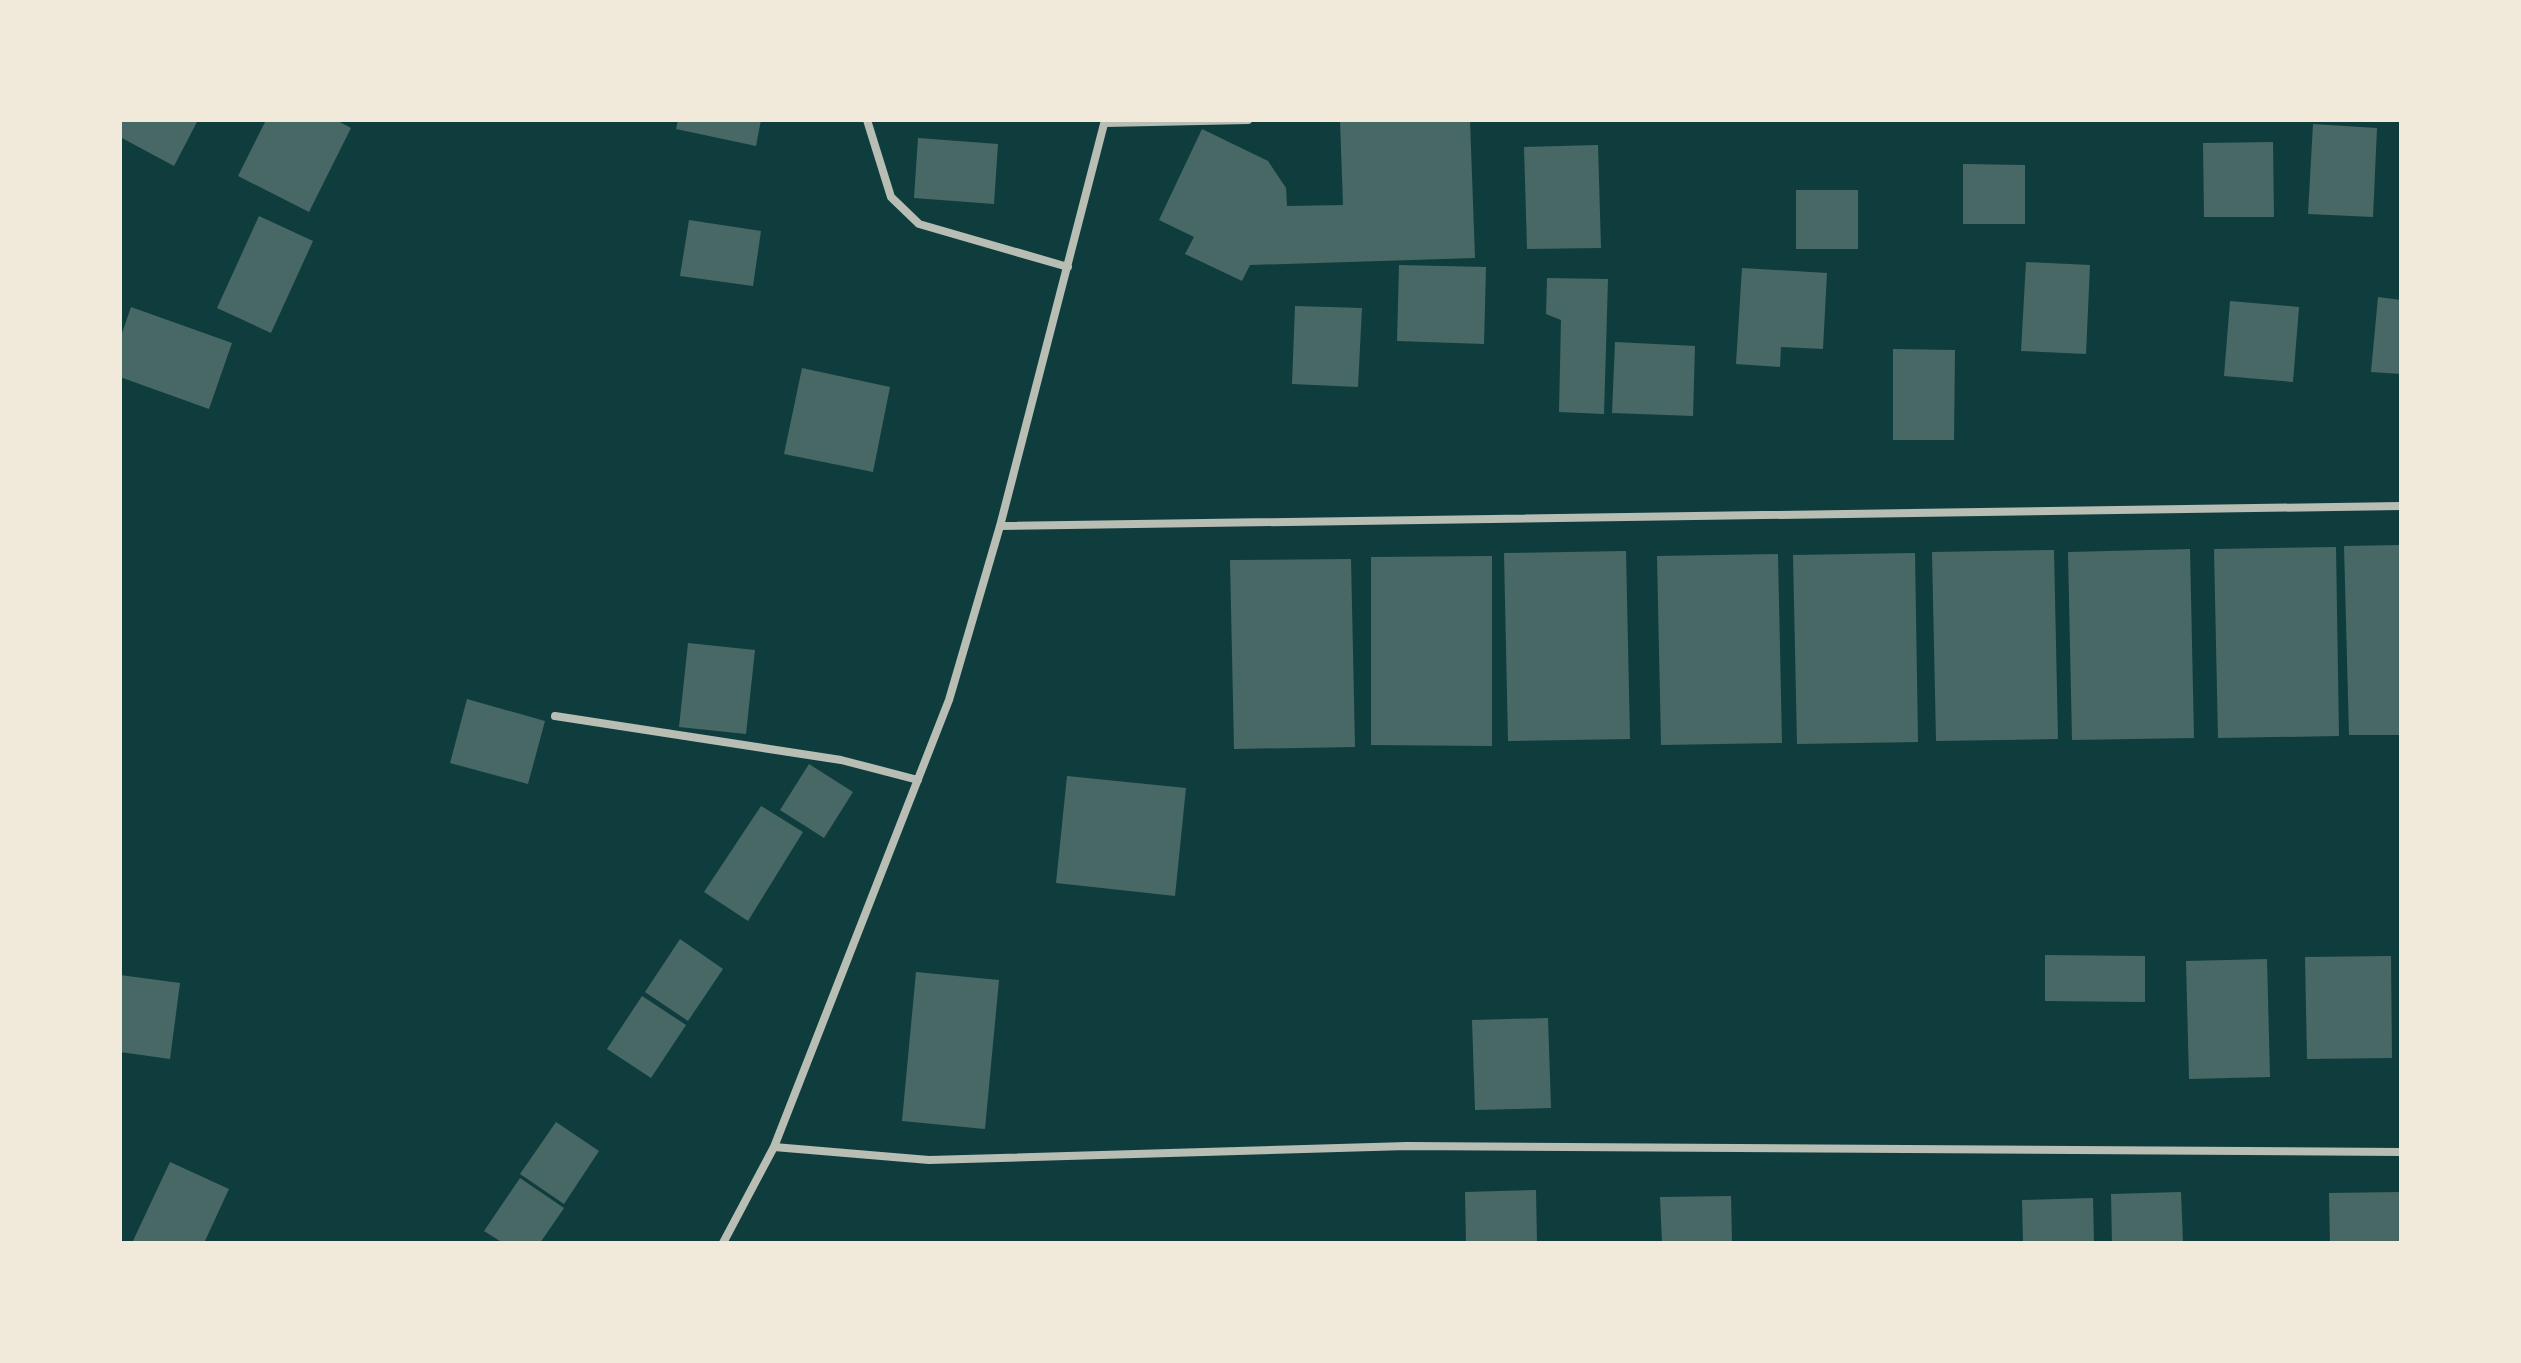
<svg xmlns="http://www.w3.org/2000/svg" width="2521" height="1363" font-family="Montserrat,sans-serif">
	<rect width="100%" height="100%" fill="#0f3d3e"/>
	<path fill="#486865" d="M120,120h78l-24,46 -54,-29z
		M266,120h70l15,8 -42,84 -71,-36z
		M678,120h83l-5,26 -80,-17z
		M1340,120h130l5,138 -225,7 -8,16 -57,-27 9,-17 -35,-17 43,-91 66,32 18,27 1,18 56,-1z
		M2313,124l64,4 -4,89 -65,-3z
		M918,138l80,6 -4,60 -80,-6z
		M2273,142l1,75h-70l-1,-74z
		M1598,145l3,103 -74,1 -3,-102z
		M1963,164l62,1v59h-62z
		M1796,190h62v59h-62z
		M259,216l54,25 -42,92 -54,-25z
		M689,220l72,11 -8,55 -73,-10z
		M2026,262l64,3 -4,89 -65,-3z
		M1399,265l87,2 -2,77 -87,-3z
		M1742,268l85,5 -4,76 -42,-2 -1,20 -44,-3z
		M1547,278l61,1 -4,135 -45,-2 2,-92 -15,-6z
		M2378,297l23,3v74l-30,-2z
		M2230,301l69,6 -6,75 -69,-6z
		M1295,306l67,2 -4,79 -66,-3z
		M131,307l101,36 -23,66 -89,-32v-38z
		M1615,342l80,4 -2,70 -81,-3z
		M1893,349l62,1 -1,90h-61z
		M802,368l88,19 -17,85 -89,-18z
		M2401,545v190h-52l-5,-189z
		M2336,547l3,189 -121,2 -4,-189z
		M2190,549l4,189 -122,2 -4,-188z
		M2054,550l4,189 -122,2 -4,-189z
		M1626,551l4,188 -122,2 -4,-188z
		M1915,553l3,189 -121,2 -4,-189z
		M1778,554l4,189 -121,2 -4,-189z
		M1492,556v190l-121,-1v-188z
		M1351,559l4,188 -121,2 -4,-189z
		M688,643l67,7 -9,84 -67,-7z
		M467,699l78,22 -17,63 -78,-21z
		M809,764l44,28 -29,46 -44,-28z
		M1067,776l119,12 -11,108 -119,-13z
		M761,806l42,26 -55,89 -44,-29z
		M680,939l43,30 -35,52 -43,-29z
		M2045,955l100,1v46l-100,-1z
		M2391,956l1,102 -85,1 -2,-102z
		M2267,959l3,118 -81,2 -3,-118z
		M916,972l83,8 -14,149 -83,-8z
		M120,975l60,8 -10,76 -50,-7z
		M642,996l44,29 -35,53 -44,-29z
		M1548,1018l3,90 -76,2 -3,-90z
		M556,1122l43,29 -35,53 -44,-30z
		M170,1162l59,27 -25,54h-72z
		M520,1178l44,30 -24,35h-37l-19,-12z
		M1536,1190l1,53h-71l-1,-51z
		M2181,1192l2,51h-71l-1,-49z
		M2399,1192l2,51h-71l-1,-50z
		M1731,1196l1,47h-70l-2,-46z
		M2093,1198l1,45h-71l-1,-43z"/>
	<g fill="none" stroke-linecap="round" stroke-linejoin="round">
		<path stroke="#b8beb3" stroke-width="8" d="M867,120l24,77 28,27 149,43
			M1105,123l143,-3
			M1000,526l1401,-20
			M555,716l286,44 77,20
			M774,1147l155,13 478,-14 994,6
			M723,1243l51,-96 175,-447 51,-174 105,-406"/>
	</g>
	<rect width="2521" height="1363" fill="none" stroke="#f1e9da" stroke-width="244"/>
</svg>
